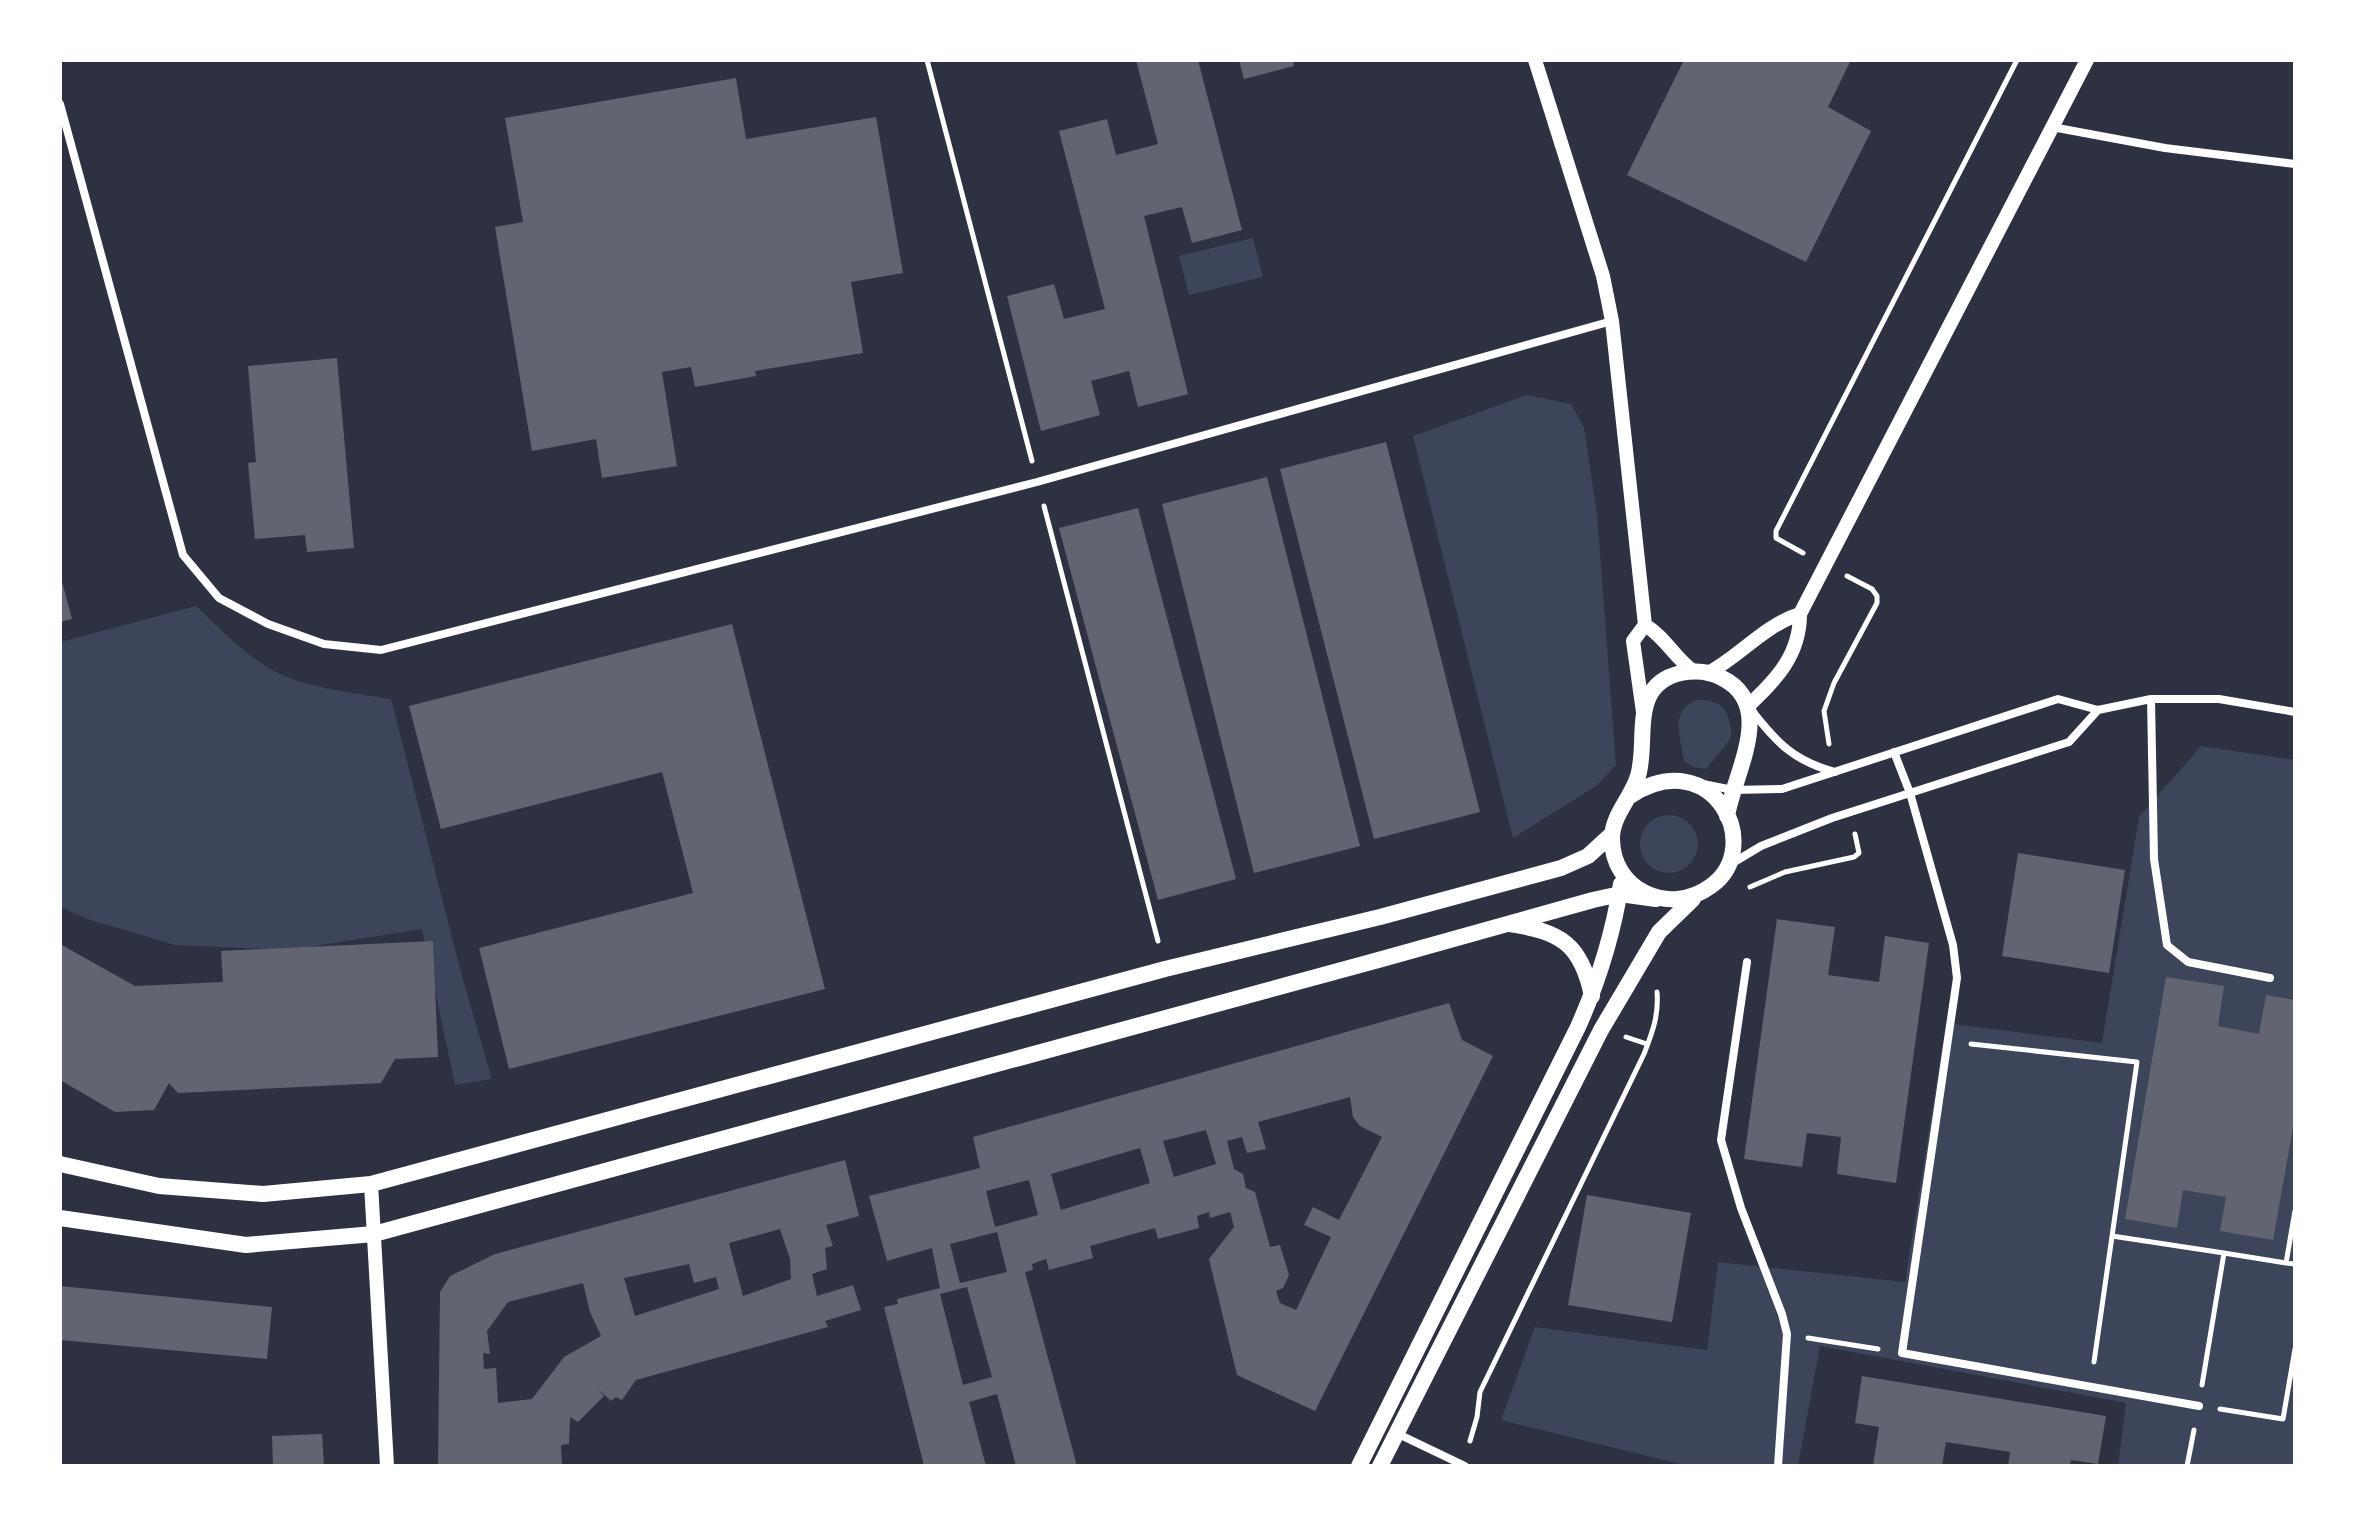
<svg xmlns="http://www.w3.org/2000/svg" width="2355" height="1526" font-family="'Noto Sans',sans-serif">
	<rect width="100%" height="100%" fill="#2d3142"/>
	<path fill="#3c4559" d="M1253,238l10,39 -74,18 -10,-39z
		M1527,395l44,9 13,24 13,85 19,252 -20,21 -83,52 -100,-402z
		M196,606c24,23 49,49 78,65 32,17 81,22 117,28l72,281 29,99 -37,6 -33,-156 -132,21 -115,-5 -88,-26 -27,-12v-265z
		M1697,700c20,0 29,5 33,24 2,8 2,13 -3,19 -6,9 -14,17 -21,26l-13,-2 -9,-6c-3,-23 -16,-50 13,-61z
		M2201,746l94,14v706h-177l8,-63 -306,-57 -22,120h-110l-187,-46 34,-93 172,23 11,-88 187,20 41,-259 156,20 37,-226z
		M1640 844a29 29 0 1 1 58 0a29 29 0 1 1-58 0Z"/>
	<path fill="#626471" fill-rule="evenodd" d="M1136,60h62l44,170 -50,13 -10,-36 -38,9 44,178 -50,13 -9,-36 -38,10 9,34 -59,16 -34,-135 47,-12 10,35 41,-10 -46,-178 48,-12 9,36 42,-11z
		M1239,60h54l1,6 -50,13z
		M1684,60h167l-23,47 43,24 -65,131 -179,-87z
		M736,78l10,61 130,-22 27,156 -52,9 12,71 -108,18 1,5 -61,11 -4,-20 -29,5 15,94 -75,12 -6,-39 -64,12 -37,-224 28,-5 -18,-104z
		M337,358l17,190 -47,4 -2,-17 -50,4 -7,-76 8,-1 -8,-96z
		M1386,442l94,370 -106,27 -94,-370z
		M1267,477l93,369 -106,27 -92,-369z
		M1138,508l98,371 -78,21 -99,-372z
		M60,574l12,45 -12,3z
		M732,624l93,365 -316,80 -30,-121 214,-55 -31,-121 -221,57 -32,-123z
		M2018,853l107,17 -16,103 -107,-17z
		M1777,919l58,8 -7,48 51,7 6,-46 44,7 -33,240 -59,-9 4,-37 -34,-4 -5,34 -58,-8z
		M433,941l5,116 -43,2 -14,24 -203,10 -9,-10 -15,27 -39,2 -55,-32v-136l75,42 88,-4 -2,-31z
		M2166,977l58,9 -6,40 41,8 7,-39 29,5v116l-22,124 -53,-9 6,-34 -43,-7 -6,38 -52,-9z
		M1449,1003l13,37 31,16 -178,355 -78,-36 -28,-116 25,-32 -4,-15 -20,6 -1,-6 -12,4 2,12 -41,11 -3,-11 -65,18 3,12 -44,12 -3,-11 -14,5 1,6 -8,2 52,194h-61l-19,-72 -28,8 17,64h-62l-40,-159 14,-3 -1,-5 43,-11 -8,-40 -45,13 -18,-65 111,-28 -7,-31zM1350,1097l3,20 7,9 22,11 -43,83 -26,-13 -9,18 27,12 -35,73 -16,-7 -4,-12 7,-3 6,-13 -9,-30 -10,2 -15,-55 -9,-4 -3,-14 -9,-5 -7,-28 15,-4 5,16 19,-4 -8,-27zM1206,1130l10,34 -42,13 -11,-36zM1140,1148l10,35 -89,27 -10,-36zM1029,1180l9,35 -43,12 -9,-36zM997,1232l10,40 -47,11 -10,-39zM967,1287l25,90 -29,8 -23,-91z
		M845,1160l14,56 -33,9 7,21 -8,2 2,21 -15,5 5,22 36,-11 8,25 -36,11 3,6 -192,53 -14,20 -6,-3 -5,4 -13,-12 6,7 -26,26 -8,-5 -1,27 -8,1 1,21h-124l2,-174 10,-16 45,-22zM780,1229l10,30 1,20 -48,17 -14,-53zM689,1264l5,19 22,-6 3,12 -84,27 -11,-38zM583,1283l7,29 11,24 -37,21 -32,42 -34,4 -2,-35 -12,1 -1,-16 7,1 -3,-23 21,-29z
		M1587,1195l104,18 -19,109 -104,-17z
		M60,1286l212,21 -5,52 -207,-19z
		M1862,1376l244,40 -8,48 -27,-4 -1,6h-62l2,-14 -64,-10 -4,24h-69l6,-39 -24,-4z
		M322,1434l2,32h-51l-1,-30z"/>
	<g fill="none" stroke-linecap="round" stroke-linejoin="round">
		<path stroke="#fff" stroke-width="5" d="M927,60l105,401
			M1044,506l114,435
			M1803,553l-27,-15v-7l241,-471
			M1829,744l-5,-33 10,-28 43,-80v-7l-5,-7 -25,-13
			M1750,887l35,-15 69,-15 5,-4 -4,-19
			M1626,1037l21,7
			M1971,1044l166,18 -43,300
			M2295,1211l-9,52 9,1
			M2112,1236l112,17 -22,132
			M2224,1253l62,10
			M1808,1338l70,11
			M2220,1409l63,10 12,-70
			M1470,1441l7,-24 3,-25 164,-338c8,-21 15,-38 13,-62
			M2187,1466l7,-36"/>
		<path stroke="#fff" stroke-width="8" d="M60,104l123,451 36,43 49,26 56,20 57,6 656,-168 575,-161
			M2052,127l113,21 130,16
			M2151,699l3,160 13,86 21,17 82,16
			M1752,711c25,32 42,50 83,61
			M1894,752l16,41 43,152 4,33 -55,375 297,53
			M1703,784l30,6 49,-1 276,-90 40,11 53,-11h68l76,13
			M1731,864l30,-18 71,-28 237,-76 29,-32
			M1747,962l-26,178 20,68 41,106 5,20 -9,132
			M1394,1432l71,34"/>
		<path stroke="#fff" stroke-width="14" d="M1535,60l68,216 9,45 33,304 -12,16 10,71
			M1645,625c20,12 29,32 48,46
			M1710,672c31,-17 55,-47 90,-58
			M1748,706c28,-26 52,-51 52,-92l287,-554
			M371,1184l16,282"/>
		<path stroke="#fff" stroke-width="16" d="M1630,796c83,-54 136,51 81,90 -42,31 -100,4 -99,-49 1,-23 20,-40 26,-61 11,-36 -10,-91 43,-103 15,-3 28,-2 41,5 55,27 12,95 5,138
			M1510,924c50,8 71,19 82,72
			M60,1164l99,22 104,8 108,-10 794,-215 215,-52 181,-49 27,-12 24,-22
			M60,1218l186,27 128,-11 1008,-275 211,-59 27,-6 36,5
			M1359,1466l219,-439c21,-47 35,-93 43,-143
			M1380,1466l221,-436 58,-98 34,-33"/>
	</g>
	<rect width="2355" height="1526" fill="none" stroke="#ffffff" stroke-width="124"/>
</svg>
